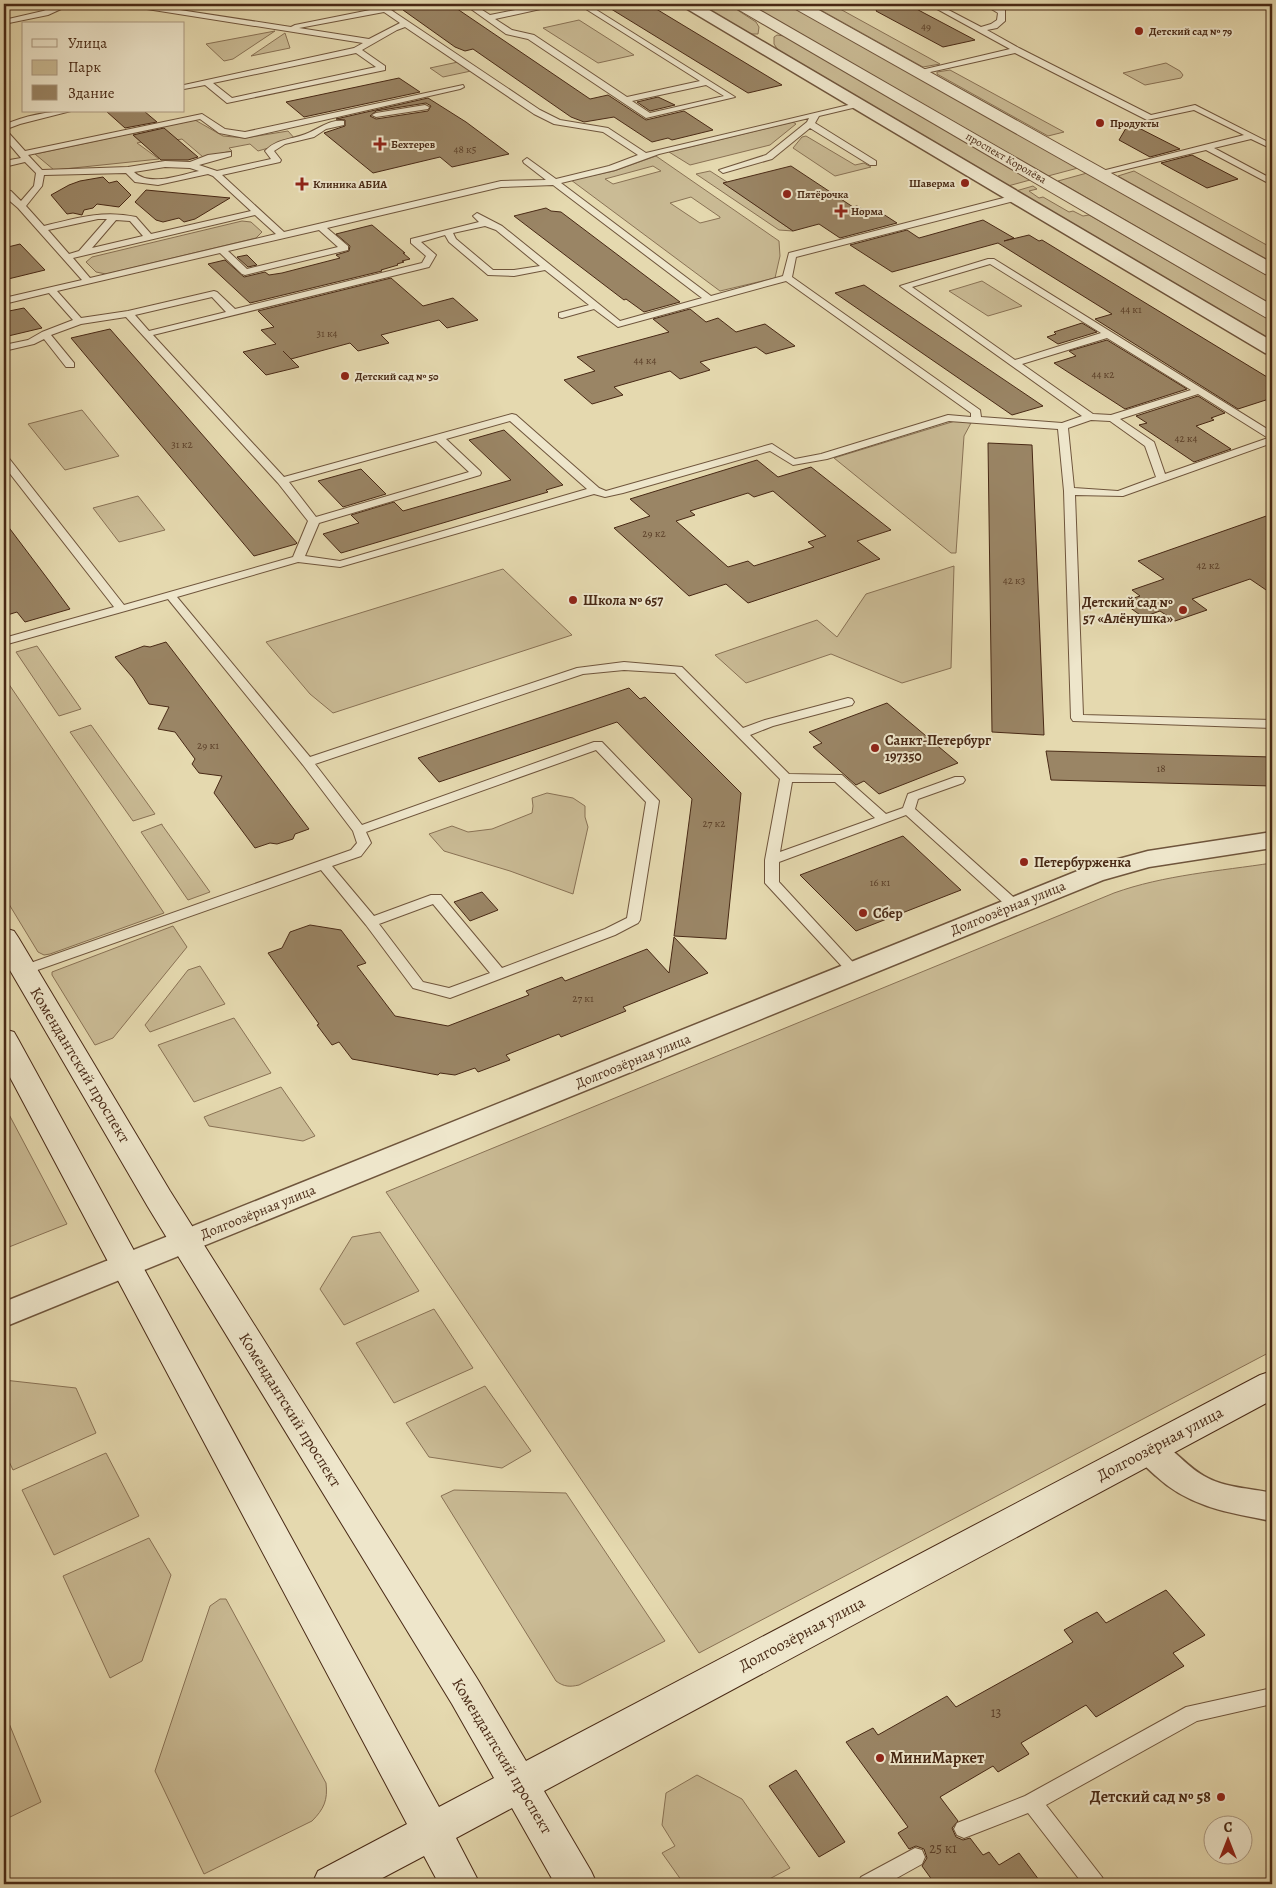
<svg xmlns="http://www.w3.org/2000/svg" width="1276" height="1888" font-family="Alegreya,serif">
	<rect width="100%" height="100%" fill="#e5d9af"/>
	<filter id="stains"><feTurbulence type="fractalNoise" baseFrequency=".004" numOctaves="4"/><feColorMatrix values="0 0 0 0 .2 0 0 0 0 .09 0 0 0 0 .02 0 0 0 .5 -.17"/></filter>
	<radialGradient id="worn" r=".72"><stop offset=".6" stop-color="#630" stop-opacity="0"/><stop offset="1" stop-color="#630" stop-opacity=".3"/></radialGradient>
	<path fill="#cabb95" stroke="#897255" fill-rule="evenodd" d="M698,4h30l28,18 3,5 -1,7h-7z
		M749,4h38l291,164 -30,8z
		M810,4h21l109,60 -17,3z
		M579,20l55,35 -36,8 -55,-35z
		M275,31l-42,28 -9,2 -18,-17z
		M285,33l5,15 -39,8z
		M777,35l7,1 246,144 -22,6 -230,-136 -4,-6v-7z
		M458,62l13,9 -28,6 -13,-9z
		M1166,63l14,8 3,4 -2,3 -36,7 -22,-12z
		M950,70l114,62 -16,4 -111,-62v-2z
		M195,120l28,16 22,2 43,-7 8,9 -38,11 -8,-7 -21,4 3,3 -29,6 -21,-18 -16,3 -7,-4 -22,5 22,16 -105,11 -19,-16z
		M793,122l3,2 -26,21 -80,20 -21,-13z
		M806,136l49,29 9,-2 7,4 -36,9 -42,-28 9,-11z
		M656,156l123,85 1,15 -5,22 -55,13 -149,-111 43,-9zM653,166l8,5 -48,13 -8,-5zM691,197l29,20v1l-20,5 -30,-20z
		M710,171l17,11 -3,1 69,48 -14,-1 -83,-56z
		M1134,171l138,77v14l-154,-86z
		M1087,173l185,105v27l-214,-124z
		M1033,186l4,3 -8,2 10,7 4,-1 26,15 4,-1 10,5 6,-1 183,106v21l-256,-151z
		M242,221l9,1 11,10 -6,6 -150,36 -10,-2 -10,-10 6,-5z
		M982,281l40,25 -34,10 -39,-25z
		M82,410l37,46 -54,14 -37,-46z
		M955,421l16,2 -7,13 -8,117h-5l-117,-95z
		M138,496l27,34 -46,12 -26,-34z
		M954,566l-3,102 -49,15 -71,-29 -85,29 -31,-28 102,-35 20,17 29,-43z
		M503,569l69,66 -239,78 -23,-19 -44,-52z
		M37,646l44,63 -22,7 -43,-64z
		M4,677l160,236 -114,41 -6,1 -6,-3 -34,-56z
		M91,725l64,89 -22,7 -63,-89z
		M547,793l26,5 12,8v11l3,10 -15,67 -63,-23 -66,-20 -15,-17 23,-8 16,6 24,-3 40,-16 1,-7 -1,-8z
		M162,824v1l48,67 -22,8 -47,-68z
		M1272,863v488l-573,302 -313,-461 728,-299c50,-18 106,-22 158,-30z
		M173,926l14,21 -74,91 -18,7 -43,-70v-3z
		M200,966l25,38 -75,28 -5,-7 43,-55z
		M234,1018l37,55 -77,29 -36,-57z
		M281,1087l34,49 -12,5 -94,-15 -5,-9z
		M4,1105l63,119 -63,25z
		M380,1232l39,59 -75,34 -24,-36 32,-52z
		M434,1309l39,59 -79,35 -38,-60z
		M4,1380l72,8 20,45 -83,37 -9,-19z
		M485,1386l46,65 -29,17 -73,-11 -23,-34z
		M106,1453l33,63 -85,39 -32,-65z
		M454,1490l112,3 99,148 -86,44c-9,2 -15,2 -23,-4l-115,-185z
		M149,1538l22,37 -29,86 -32,17 -47,-102z
		M220,1599h6l100,184c2,17 -2,26 -14,38l-108,53 -49,-103 55,-165z
		M4,1711l37,91 -37,18z
		M697,1775l45,24 48,69 -30,16h-76l-22,-31 13,-7 -13,-21 4,-32z"/>
	<path fill="#9a8565" stroke="#482915" fill-rule="evenodd" d="M416,4h34l140,95 18,-4 38,25 38,-9 29,19 -41,10 -4,-2 -16,4 -38,-25 -30,5 -13,-5 -98,-68 -8,2 -10,-4 -52,-37 10,-2z
		M603,4h45l134,81 -34,8z
		M880,4h27l68,36 -32,7 -67,-36z
		M399,78l21,14 -116,25 -18,-15z
		M658,97l17,8 -25,6 -13,-9z
		M428,98l38,24 43,32 -57,13 -12,-10 -67,16 -49,-40 21,-7v-6l-9,-1zM426,103l5,3 -3,5 -52,8 -6,-3 6,-5z
		M106,111h38l13,11 -32,6z
		M1129,123l51,26 -30,8 -31,-17z
		M164,128l34,29 -10,3h-27l-28,-25z
		M1192,155l46,24 -31,9 -46,-25z
		M791,166l62,41 4,-1 13,8 10,-2 17,11 -57,15 -21,-14 -26,7 -70,-48z
		M103,177l6,6 8,-2 14,14 -12,12 -22,-3 -4,4 -9,2 -2,5 -9,-2 -6,1 -16,-19 18,-10 11,-4z
		M146,190l84,8 -35,21 -11,3 -5,-4 -16,4 -7,-2 -21,-18z
		M546,208l5,3 10,1 119,90 -36,10 -18,-13 -2,1 -110,-84z
		M983,220l31,18 -10,3 25,-6 10,6 3,-1 230,140v18l-34,11 -143,-90 17,-5 -114,-71 -106,29 -42,-27 57,-15 12,8z
		M372,225l33,28h-2l7,6 -8,2 2,1 -7,2 1,1 -17,5 1,1 -132,32 -42,-39 17,-4 19,17 21,-5 4,3 13,-2 58,-15 -4,-3 13,-4 1,-5 -14,-12z
		M20,244l25,26 -41,10v-32z
		M247,255l10,10 -9,2 -11,-10z
		M391,278l32,28 30,-8 25,22 -31,8 -8,-8 -58,15 8,8 -31,8 -8,-8 -59,16 -8,-8 16,16 -33,8 -23,-23 33,-8 -15,-14 13,-3 -16,-16z
		M864,285l56,38 123,83 -31,9 -177,-122z
		M24,308l18,20 -38,9v-25z
		M690,309l16,13 12,-4 18,14 29,-8 30,22 -29,8 -10,-7 -56,15 10,8 -30,9 -10,-8 -56,16 9,8 -31,9 -28,-24 31,-9 -18,-14 92,-25 -16,-13z
		M1082,323l15,9 -39,12 -11,-7 9,-3 -2,-2z
		M110,329l187,214 -1,1 -42,12 -183,-218z
		M1107,340l80,49 -62,20 -71,-46 22,-7 -7,-5z
		M1198,396l27,17 -14,5 3,2 -18,6 35,23 -37,13 -55,-37 8,-2 -11,-7z
		M504,430l59,55 -17,5 2,2 -207,61 -18,-19 36,-11 -8,-8 43,-13 9,9 108,-31 -42,-40z
		M988,443l44,2 12,290 -52,-3z
		M757,460l21,17 33,-10 80,63 -34,11 23,18 -132,44 -22,-19 -37,12 -75,-68 36,-12 -20,-17zM773,491l53,45 -18,6 6,5 -60,19 -6,-5 -20,6 -52,-46 19,-6 -5,-4 58,-18 6,4z
		M361,469l25,25 -43,13 -25,-26z
		M1272,514v80l-22,-15 -58,20 15,11 -32,11 -15,-10 -17,6 -21,-15 18,-6 -8,-6 32,-11 -26,-18z
		M4,521l46,61 20,27 -45,13 -8,-10 -13,4z
		M166,642l105,137 38,50 -14,5 -2,5 -16,5 -7,-1 -15,5 -41,-55 8,-17 -23,-3 -7,-9 3,-5 -20,-27 -17,-3 11,-22 -20,-3 -16,-26 -18,-21 29,-11 6,1z
		M629,688l11,11 5,-2 96,96 -15,146 -52,-3 18,-137 -75,-77 -178,60 -21,-24z
		M887,703l71,60 -79,31 -15,-13 -8,4 -43,-38 9,-4 -13,-11z
		M1046,751l226,6v29l-221,-6z
		M903,836l58,54 -105,41 -56,-56z
		M482,892l16,18 -28,11 -16,-19z
		M310,925l31,5 25,33 -9,3 38,50 53,10 81,-31 -3,-4 36,-14 3,4 82,-32 22,24 5,-36 34,36 -85,34 3,4 -65,26 -2,-3 -53,21 4,5 -32,12 -3,-4 -20,7 -15,-2 -2,2 -86,-16 -13,-17 -7,3 -15,-20 2,-1 -51,-71 14,-5 8,-16z
		M1166,1590l39,45 -32,18 11,13 -88,51 -10,-12 -65,38 8,11 -31,18 -5,-6 -53,31 18,24 -6,7 4,9 7,3 7,-2 13,17 6,-3 10,13 20,-12 23,31h-107l-13,-18 5,-8 -3,-9 -8,-3 -7,3 -11,-16 10,-6 -62,-85 27,-14 5,7 69,-39 9,11 117,-65 -9,-12 16,-9 17,-9 9,11z
		M796,1770l49,72 -26,15 -50,-71z"/>
	<g fill="none" stroke-linecap="round" stroke-linejoin="round">
		<g stroke="#6f553c" stroke-width="2">
			<path id="service" d="M62,4h10l-24,11 -44,9v-4l39,-9z
				M124,4h17l150,23 4,-2 105,-21h14l-1,2 -22,4 149,100 20,10 48,8 38,25 215,-51v4l-42,10 -4,7 61,38v4h-6l-60,-37 -38,31 -49,14 -4,-3 47,-15 41,-33 2,-4 -150,36 -44,16 -54,13 150,113 72,-20 6,-23 226,-58 3,1v4l-222,57 -4,20 188,133 1,7 81,6 20,-7 -182,-130 88,-27h6l278,173v11l-149,53 -48,-1 8,220 189,5v8l-199,-7 -2,-3 -7,-227 -6,-62 -109,-8 -122,38 -34,6 -23,-14 -147,42 -18,4 -11,-3 -254,73 -42,-5 -121,35 133,160 267,-89 47,-6 58,5 61,61 22,-8 83,-22 4,1 2,3 -2,3 -79,21 -23,9 39,39 53,1 44,39 17,-6 5,-14 47,-17h8l2,3 -2,3 -45,16 -3,10 105,94 2,3 -2,3h-10l-104,-94 -127,47v20l82,89 -2,3h-10l-84,-91v-23l15,-81 -105,-106 -51,-3 -41,4 -268,90 47,61 232,-83h8l57,59 -19,119 -2,3 -23,12 -165,63 -37,-10 -47,-63 -45,-55 -292,103h-10l-2,-3 2,-3 332,-117 6,-7 -4,-12 -50,-66 -135,-166 -164,46v-7l110,-31 -110,-141v-10l4,1 116,148 169,-48 15,-36 -30,-38 -152,-166 -45,7 -30,11 23,28v4h-8l-22,-28 -10,5 -30,7v-6l24,-5 14,-8 31,-12 -24,-27 -45,11v-6l78,-18 -64,-72 -14,-12v-6l7,1 10,10 13,-15 2,-13 -11,-11 -21,5v-6l17,-3 -17,-20v-13c20,-9 44,-14 67,-14l-51,13 -16,6 3,1 18,20 177,-37 23,15 20,3 218,-47 1,2 -4,2 -215,49 -26,-5 -19,-14 -172,36 14,15 86,-3 37,-6 25,1 18,-7 23,-3v4l-32,9 18,6 54,-12 -6,-8c12,-13 27,-11 43,-18 12,-5 22,-14 36,-12v4l-18,4 -12,8 -29,7 -11,7 7,9 -1,2 -58,13 62,57 217,-51 45,-1 -22,-17 -1,-2 4,-3 29,21 53,-13 29,-11 -35,-23 -49,-8 -20,-10 -129,-87 -8,3 -35,20 23,16v4l-158,33 -22,-18 -21,4v-4l170,-37 9,-5 -235,-37zM384,12l16,11 -31,16 -70,-11zM356,53l20,14 -144,31 -19,-15zM165,167l25,1 9,3c-19,4 -49,16 -65,1zM126,173l9,9 23,3 50,-11 5,2 38,35 -100,23 -15,-17c-33,-7 -60,1 -92,9l-18,-20 16,-20 2,-11zM553,185l149,113 -82,23 -118,-95 -25,-13 -4,3 6,6 -68,17v4l15,13 -4,7 -187,46 -18,-17 -3,-1 -86,20 -47,7 -24,-27 163,-38 22,21 3,1 103,-25v-4l-21,-18 174,-41zM255,215l21,19 -186,44 -17,-20zM98,219h9l-28,32 -10,3 -21,-24zM116,220l14,1 13,15 -51,12zM485,226l11,4 44,36 -26,4h-21l-37,-31 -3,-6zM319,230l19,17 -91,22 -19,-18zM445,235l4,7 39,33 26,1 31,-6 44,35 -30,8v4l3,1 32,-9 24,18 168,-46 185,132v4l-23,-2 -127,39 -26,5 -23,-15 -166,47 -7,-3 -83,-73 -4,-1 -228,63 -131,-142 276,-68 7,-12 -15,-13zM990,264l111,69 -86,27 -103,-73zM212,297l14,15 -77,19 -14,-16zM1107,338l84,52 -80,25 -18,-1 -71,-50zM1198,394l70,44 -103,36 -11,-32 -34,-23zM1091,420l19,1 35,25 11,31 -38,14 -44,-3 -6,-60zM510,421l77,68 -247,72 -35,-5 14,-33 161,-48 1,-2 -1,-2 -34,-32zM436,441l33,31 -153,45 -27,-35zM596,750l50,52 -19,116 -22,11 -103,39 -61,-73h-10l-57,21 -42,-50 29,-10 10,-13 -5,-11zM792,782h43l40,36 -95,34zM433,904l57,69 -41,15 -26,-6 -44,-58z
				M464,4h9l17,11 55,-11h13l-4,2 -59,13 17,11 22,5 93,62 73,-16 -122,-77h9l148,93 -89,21 -118,-79 -22,-5zM706,85l18,11 -74,17 -18,-12z
				M928,4h9l44,23 10,-3 6,-4 1,-7 -15,-9h9l13,6v11l-8,7 -10,2 32,18 132,67 44,-10 77,39v5l-21,-10 -37,9 58,31v6l-66,-35 -108,26v-4l146,-37 -50,-25 -47,10 -132,-67 -98,22v-4l93,-22z
				M425,105l4,2 -1,2 -52,8 -4,-2 4,-2z
				M1272,1688v16l-75,17 -151,84 56,72 3,7h-22l-55,-71 -64,25 -7,-3 -3,-6 3,-6 68,-27 161,-89z
				M915,1848l7,2 3,7 -3,7 -36,20h-28l3,-7z"/>
		</g>
		<g stroke="#6f553c" stroke-width="3">
			<path id="minor" d="M682,4h17l573,337v14l-7,-2 -581,-346z
				M1272,832v16l-123,19 -46,13 -1099,447v-25l1081,-434 63,-17z
				M1150,1437c21,7 34,28 54,39 20,12 46,12 68,17v28c-42,-8 -83,-14 -116,-45 -9,-8 -17,-15 -22,-26l4,-9z"/>
		</g>
		<g stroke="#6f553c" stroke-width="2">
			<path id="tertiary" d="M731,4h18l523,301v14l-7,-2 -531,-310z
				M789,4h19l464,259v13l-7,-2 -473,-267z"/>
		</g>
		<g stroke="#482915" stroke-width="2">
			<path id="secondary" d="M4,928l10,3 4,6 152,254 308,489 48,81 734,-386 12,-4v29l-728,391 47,80 6,13h-42l-43,-76 -56,30 24,46h-41l-15,-28 -53,28h-59l6,-13 89,-47 -403,-758v-37l10,3 4,7 421,768 55,-29 -42,-74 -304,-497 -144,-247z"/>
		</g>
		<use href="#service" fill="#eee6cb" fill-rule="evenodd"/>
		<use href="#minor" fill="#eee6cb" fill-rule="evenodd"/>
		<use href="#tertiary" fill="#eee6cb" fill-rule="evenodd"/>
		<use href="#secondary" fill="#eee6cb" fill-rule="evenodd"/>
	</g>
	<g fill="#8f2418" stroke="#eee6cb" stroke-width="2">
		<circle cx="1139" cy="31" r="5"/>
		<circle cx="1100" cy="123" r="5"/>
		<path d="M377.5 136.5h5v5h5v5h-5v5h-5v-5h-5v-5h5z"/>
		<circle cx="965" cy="183" r="5"/>
		<path d="M299.5 176.5h5v5h5v5h-5v5h-5v-5h-5v-5h5z"/>
		<circle cx="787" cy="194" r="5"/>
		<path d="M838.5 203.5h5v5h5v5h-5v5h-5v-5h-5v-5h5z"/>
		<circle cx="345" cy="376" r="5"/>
		<circle cx="573" cy="600" r="5"/>
		<circle cx="1183" cy="610" r="5"/>
		<circle cx="875" cy="748" r="5"/>
		<circle cx="1024" cy="862" r="5"/>
		<circle cx="863" cy="913" r="5"/>
		<circle cx="880" cy="1758" r="5"/>
		<circle cx="1221" cy="1797" r="5"/>
	</g>
	<g text-anchor="middle" dominant-baseline="central" stroke-width="4" stroke-linejoin="round" paint-order="stroke">
		<g font-size="11" fill="#5c4029">
			<text x="926" y="26">49</text>
			<text x="465" y="149">48 к5</text>
			<text x="1131" y="309">44 к1</text>
			<text x="327" y="333">31 к4</text>
			<text x="645" y="360">44 к4</text>
			<text x="1103" y="374">44 к2</text>
			<text x="1186" y="438">42 к4</text>
			<text x="182" y="444">31 к2</text>
			<text x="654" y="533">29 к2</text>
			<text x="1208" y="565">42 к2</text>
			<text x="1014" y="580">42 к3</text>
			<text x="208" y="745">29 к1</text>
			<text x="1161" y="768">18</text>
			<text x="714" y="823">27 к2</text>
			<text x="880" y="882">16 к1</text>
			<text x="583" y="998">27 к1</text>
		</g>
		<g font-size="11" font-weight="bold" fill="#482915" stroke="#eee6cb" text-anchor="start">
			<text x="1149" y="31">Детский сад № 79</text>
			<text x="1110" y="123">Продукты</text>
			<text x="391" y="144">Бехтерев</text>
			<text x="955" y="183" text-anchor="end">Шаверма</text>
			<text x="313" y="184">Клиника АБИА</text>
			<text x="797" y="194">Пятёрочка</text>
			<text x="851" y="211">Норма</text>
			<text x="355" y="376">Детский сад № 50</text>
		</g>
		<g font-size="11" fill="#482915" stroke="#eee6cb">
			<text transform="translate(1006 158) rotate(30)">проспект Королёва</text>
		</g>
		<g font-size="14" font-weight="bold" fill="#482915" stroke="#eee6cb" text-anchor="start">
			<text x="583" y="600">Школа № 657</text>
			<text x="1173" y="602" text-anchor="end">Детский сад №<tspan x="1173" dy="16">57 «Алёнушка»</tspan></text>
			<text x="885" y="740">Санкт-Петербург<tspan x="885" dy="16">197350</tspan></text>
			<text x="1034" y="862">Петербурженка</text>
			<text x="873" y="913">Сбер</text>
		</g>
		<g font-size="14" fill="#482915" stroke="#eee6cb">
			<text transform="translate(1008 908) rotate(-22)">Долгоозёрная улица</text>
			<text transform="translate(633 1061) rotate(-22)">Долгоозёрная улица</text>
			<text transform="translate(258 1212) rotate(-22)">Долгоозёрная улица</text>
		</g>
		<g font-size="14" fill="#5c4029">
			<text x="996" y="1712">13</text>
			<text x="943" y="1848">25 к1</text>
		</g>
		<g font-size="16" fill="#482915" stroke="#eee6cb">
			<text transform="translate(80 1065) rotate(59)">Комендантский проспект</text>
			<text transform="translate(290 1410) rotate(58)">Комендантский проспект</text>
			<text transform="translate(1160 1444) rotate(-28)">Долгоозёрная улица</text>
			<text transform="translate(802 1634) rotate(-28)">Долгоозёрная улица</text>
			<text transform="translate(502 1756) rotate(59)">Комендантский проспект</text>
		</g>
		<g font-size="16" font-weight="bold" fill="#482915" stroke="#eee6cb" text-anchor="start">
			<text x="890" y="1758">МиниМаркет</text>
			<text x="1211" y="1797" text-anchor="end">Детский сад № 58</text>
		</g>
	</g>
	<rect width="1276" height="1888" fill="none" stroke="#e5d9af" stroke-width="20"/>
	<rect x="5" y="5" width="1266" height="1878" fill="none" stroke="#482915" stroke-width="2.5"/>
	<rect x="10" y="10" width="1256" height="1868" fill="none" stroke="#482915"/>
	<rect x="22" y="22" width="162" height="90" fill="#eee6cb" stroke="#ac9a82"/>
	<rect x="32" y="39" width="25" height="8" fill="#eee6cb" stroke="#ac9a82"/>
	<text x="68" y="48" font-size="15" fill="#482915">Улица</text>
	<rect x="32" y="60" width="25" height="15" fill="#cabb95" stroke="#ac9a82"/>
	<text x="68" y="72" font-size="15" fill="#482915">Парк</text>
	<rect x="32" y="85" width="25" height="15" fill="#9a8565" stroke="#ac9a82"/>
	<text x="68" y="98" font-size="15" fill="#482915">Здание</text>
	<g transform="translate(1228 1840)"><circle r="24" fill="#eee6cb" stroke="#ac9a82"/>
	<path d="M0-4L9 19L0 12L-9 19Z" fill="#8f2418"/>
	<text y="-8" font-size="14" font-weight="bold" text-anchor="middle" fill="#482915">С</text>
	</g>
	<rect width="100%" height="100%" filter="url(#stains)"/>
	<rect width="100%" height="100%" fill="url(#worn)"/>
</svg>
